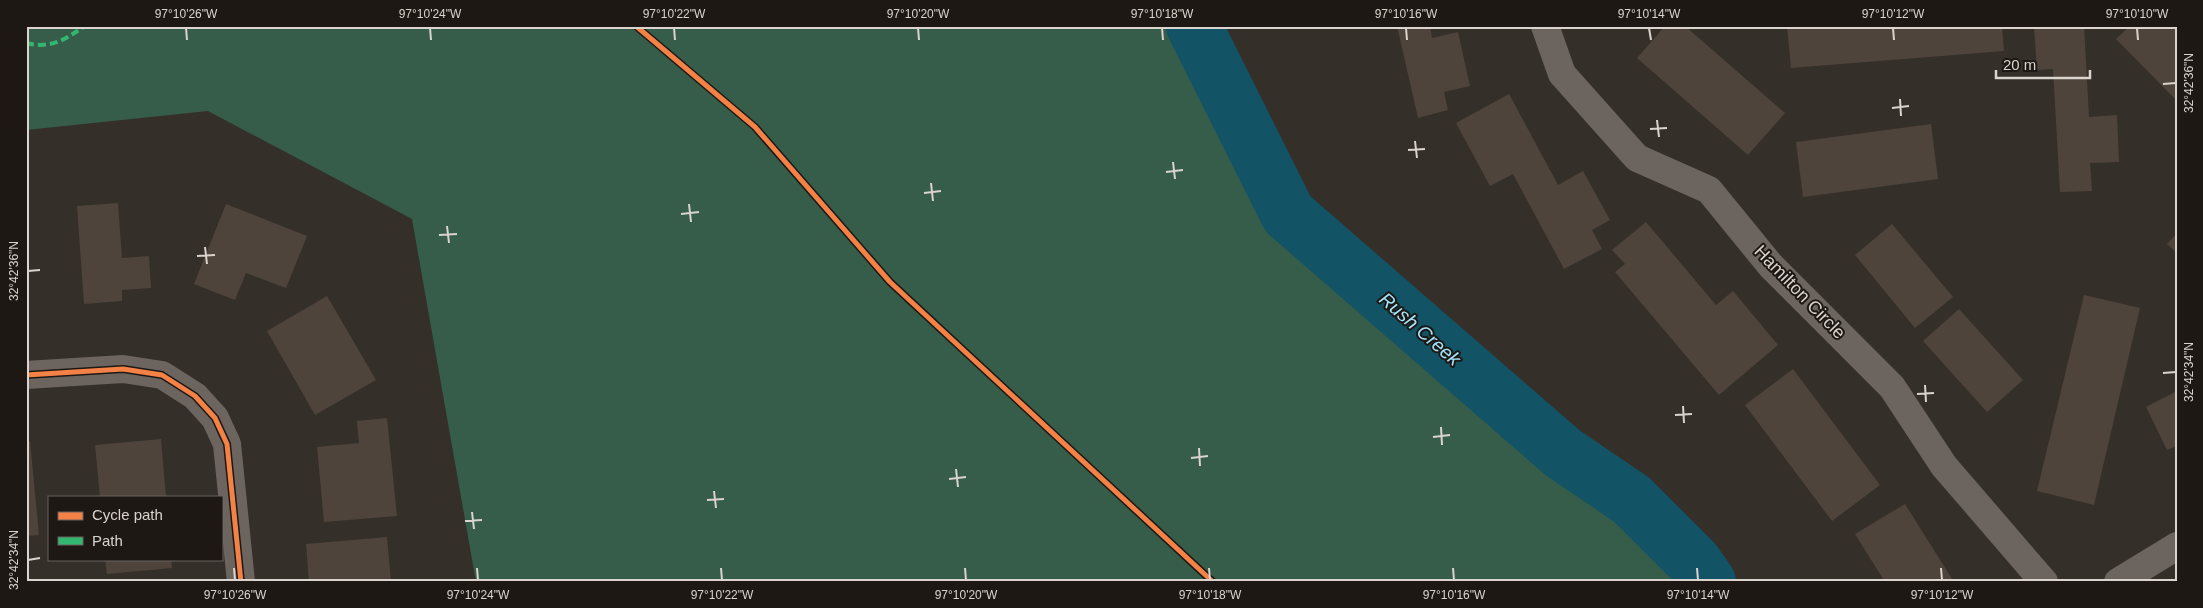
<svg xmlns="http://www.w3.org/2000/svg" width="2203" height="608" font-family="Helvetica,sans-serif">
	<rect width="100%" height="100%" fill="#352f2a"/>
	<path fill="#365c4a" d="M26,26h1168l94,188 275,239 69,47 62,62 14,20h-1232l-64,-363 -204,-108 -182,19z"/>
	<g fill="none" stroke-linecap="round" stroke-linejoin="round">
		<path stroke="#125365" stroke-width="56" d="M1194,26l94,188 275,239 69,47 62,62 14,20"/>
	</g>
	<path fill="#4e443b" d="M1397,26h33l2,12 26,-6 12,54 -26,6 4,18 -30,8z
		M1665,26h20l100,87 -37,42 -111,-97z
		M1787,26h215l2,25 -213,17z
		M2034,26h50l5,91 28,-2 2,47 -29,1 2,28 -32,1 -7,-123 -16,1z
		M2130,26h47v75l-61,-62z
		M1509,94l49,91 25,-14 27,49 -18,10 10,19 -38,20 -51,-95 -23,12 -34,-63z
		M1931,124l7,55 -135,18 -7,-55z
		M118,203l4,55 27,-2 2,32 -29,2v11l-38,3 -7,-98z
		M226,204l81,32 -21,52 -40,-15 -11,27 -41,-16z
		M1646,222l70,83 17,-14 45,54 -59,50 -104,-123 10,-8 -13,-14z
		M1892,224l61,73 -38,31 -60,-73z
		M2177,233v20l-10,-9z
		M2084,295l56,13 -46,197 -57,-14z
		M327,296l49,84 -61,35 -48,-84z
		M1959,309l64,71 -36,32 -64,-71z
		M1793,369l87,116 -48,36 -87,-116z
		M2177,391v55l-10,4 -21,-43z
		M387,418l10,98 -73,6 -7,-75 42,-4 -2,-22z
		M161,439l5,58h-66l-5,-52z
		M26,441h4l9,94 -13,1z
		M1905,504l49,78h-69l-30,-48z
		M387,537l4,45h-82l-3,-38z
		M105,559h66l1,9 -65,6z"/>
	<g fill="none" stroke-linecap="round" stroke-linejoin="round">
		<path stroke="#6c655f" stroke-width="28" d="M1545,26l17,48 75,84 72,32 62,76 121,121 52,79 100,116
			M26,375l97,-6 39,6 33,21 20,22 12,26 14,138
			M2118,582l59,-36"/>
		<path stroke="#33b770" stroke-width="4" stroke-dasharray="8 4" stroke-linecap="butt" d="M26,43c25,6 38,-3 59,-17"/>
		<g stroke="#1d1814" stroke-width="8">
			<path id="cycleway" d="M636,26l119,101 135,155 323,300
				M26,375l97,-6 39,6 33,21 20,22 12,26 14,138"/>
		</g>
		<use href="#cycleway" stroke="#f48246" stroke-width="5"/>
	</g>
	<path fill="none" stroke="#dbd3cd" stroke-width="2" d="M186,28l1,12M430,28l1,12M674,28l1,12M918,28l1,12M1162,28l1,12M1406,28l1,12M1649,28l2,12M1893,28l1,12M2137,28l1,12M2163,84l13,-1M1900,99l1,17M1892,108l17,-2M1657,120l2,17M1650,129l17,-1M1415,141l2,17M1408,150l17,-1M1173,162l2,17M1166,172l17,-2M931,183l2,18M924,193l17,-2M689,204l2,18M681,214l18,-2M447,226l2,17M439,235l18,-1M205,247l2,17M197,256l18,-1M28,271l12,-1M2163,373l13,-1M1925,385l1,17M1917,394l17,-1M1683,406l1,17M1675,415l17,-1M1441,427l1,18M1433,437l17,-2M1199,448l1,18M1191,458l17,-2M956,469l2,18M949,479l17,-2M714,491l2,17M707,500l17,-1M472,512l2,17M465,521l17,-1M28,560l12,-2M234,568l1,12M477,568l1,12M721,568l1,12M965,568l1,12M1209,568l1,12M1453,568l1,12M1697,568l1,12M1941,568l1,12"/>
	<g text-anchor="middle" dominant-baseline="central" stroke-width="4" stroke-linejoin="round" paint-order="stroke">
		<g font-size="18" fill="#dbd3cd" stroke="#1d1814">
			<text transform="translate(1800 292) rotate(46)">Hamilton Circle</text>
		</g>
		<g font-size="19" font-style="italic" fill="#a4e5fc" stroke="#1d1814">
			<text transform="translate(1420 329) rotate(41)">Rush Creek</text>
		</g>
	</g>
	<rect width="2203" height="608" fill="none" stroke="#1d1814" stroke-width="55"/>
	<rect x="48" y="496" width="175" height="65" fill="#1d1814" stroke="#69635e"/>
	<rect x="58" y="512" width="25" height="8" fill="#f48246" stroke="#69635e"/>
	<text x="92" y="520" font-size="15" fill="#dbd3cd">Cycle path</text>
	<rect x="58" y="537" width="25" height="8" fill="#33b770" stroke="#69635e"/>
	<text x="92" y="546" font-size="15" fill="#dbd3cd">Path</text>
	<path d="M1996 70v8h94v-8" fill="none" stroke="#dbd3cd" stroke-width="2.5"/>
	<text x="2003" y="70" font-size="15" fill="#dbd3cd" stroke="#1d1814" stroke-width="4" paint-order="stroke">20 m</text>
	<rect x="28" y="28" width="2148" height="552" fill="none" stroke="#dbd3cd" stroke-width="2"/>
	<g font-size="12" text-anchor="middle" fill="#dbd3cd">
		<text x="186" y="18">97°10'26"W</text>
		<text x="430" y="18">97°10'24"W</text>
		<text x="674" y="18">97°10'22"W</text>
		<text x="918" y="18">97°10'20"W</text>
		<text x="1162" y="18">97°10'18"W</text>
		<text x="1406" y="18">97°10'16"W</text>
		<text x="1649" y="18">97°10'14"W</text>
		<text x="1893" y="18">97°10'12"W</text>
		<text x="2137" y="18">97°10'10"W</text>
		<text transform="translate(2189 83) rotate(-90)" y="4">32°42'36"N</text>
		<text transform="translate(14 271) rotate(-90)" y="4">32°42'36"N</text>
		<text transform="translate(2189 372) rotate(-90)" y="4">32°42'34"N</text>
		<text transform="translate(14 560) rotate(-90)" y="4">32°42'34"N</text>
		<text x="235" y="599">97°10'26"W</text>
		<text x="478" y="599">97°10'24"W</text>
		<text x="722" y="599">97°10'22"W</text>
		<text x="966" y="599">97°10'20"W</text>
		<text x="1210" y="599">97°10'18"W</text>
		<text x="1454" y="599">97°10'16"W</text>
		<text x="1698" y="599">97°10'14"W</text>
		<text x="1942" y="599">97°10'12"W</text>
	</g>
</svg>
